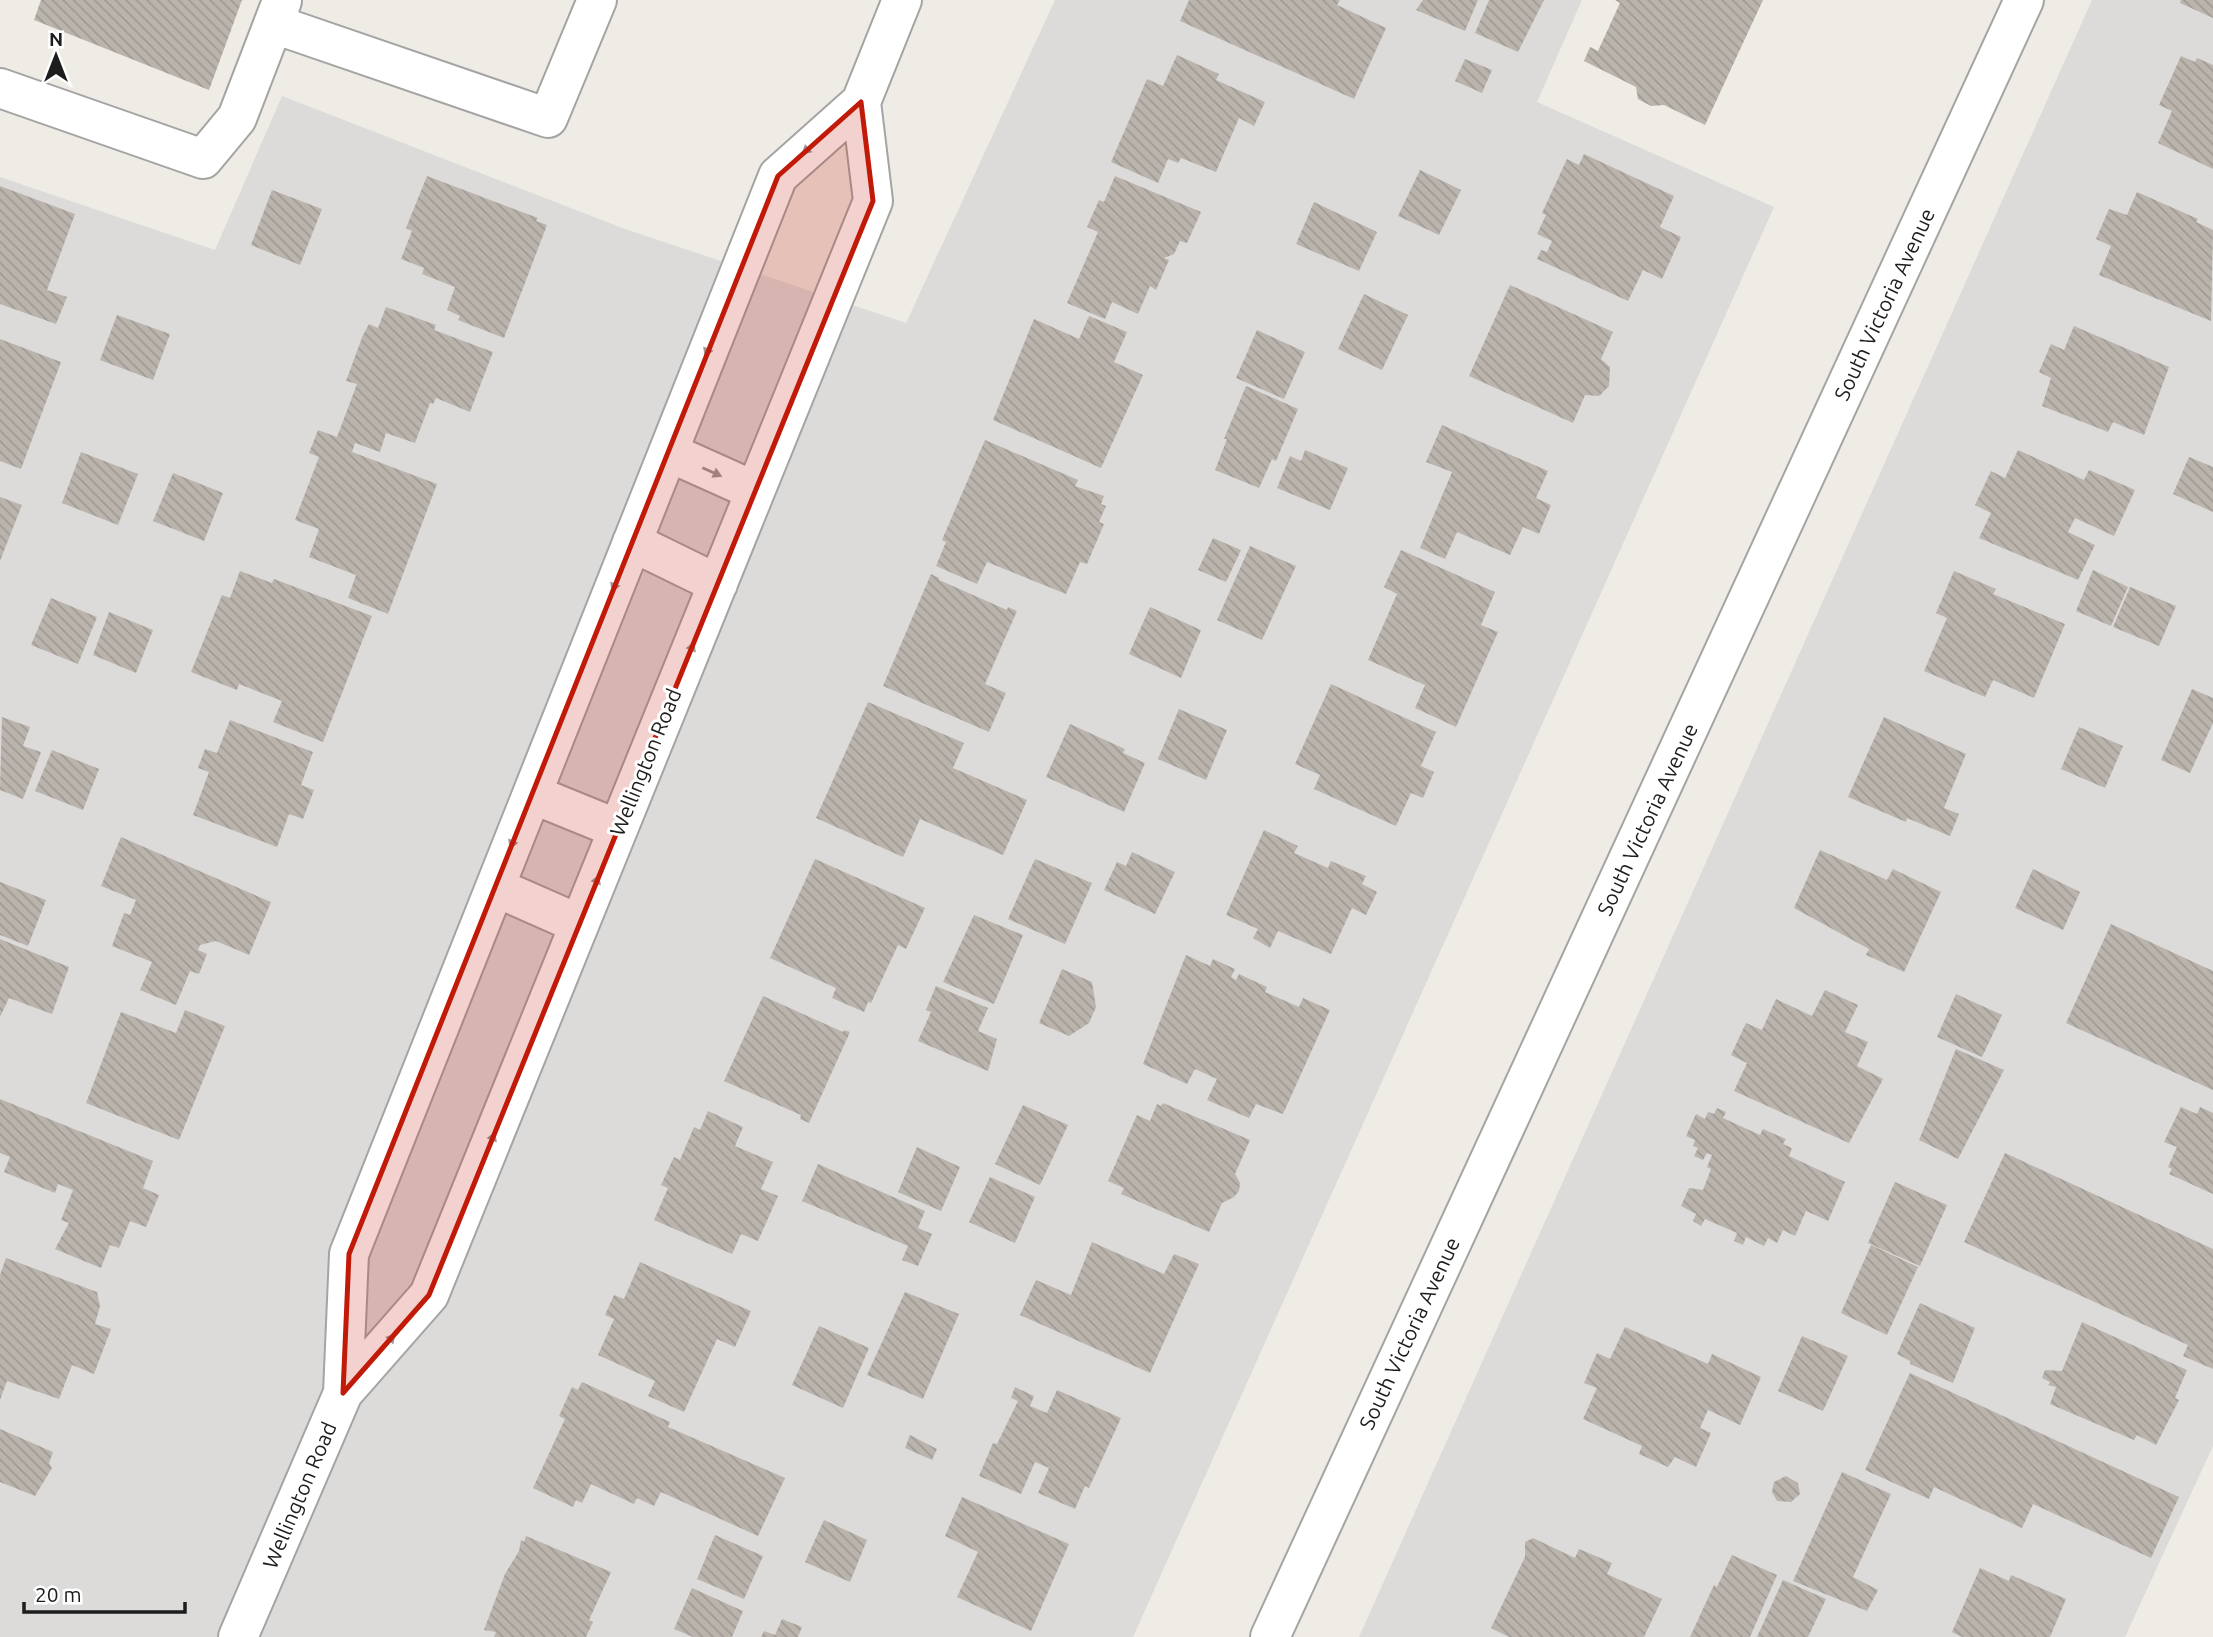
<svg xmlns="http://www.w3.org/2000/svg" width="2213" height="1637" font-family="Ubuntu,sans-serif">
	<defs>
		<pattern id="building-back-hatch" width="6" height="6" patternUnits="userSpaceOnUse" patternTransform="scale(1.75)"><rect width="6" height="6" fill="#bab4ad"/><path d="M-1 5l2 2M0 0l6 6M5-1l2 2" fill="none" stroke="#9f9a94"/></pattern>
	</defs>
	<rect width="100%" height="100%" fill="#eeece4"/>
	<path fill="#dcdbda" d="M1055,0h527l-45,102 237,105 -641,1430h-1133v-1460l215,73 67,-154 343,133 281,94z
		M2092,0h121v1446l-88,191h-766z"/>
	<path fill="url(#building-back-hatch)" d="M41,0h201l-33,90 -175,-70z
		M1189,0h151l-3,5 49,23 -32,71 -174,-78z
		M1478,0l-13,31 -49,-21 7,-10z
		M1489,0h55l-26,52 -43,-19z
		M1615,0h148l-58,125 -41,-20 -13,1 -13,-7 -2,-12 -52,-26 6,-14 8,4 22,-48z
		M2181,0h32v18l-33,-15z
		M1177,55l42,19 -3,6 49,22 -11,24 -15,-8 -23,54 -35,-14 -3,5 -10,-4 -10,24 -47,-21 36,-83 16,7z
		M2181,56l14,6 2,-4 16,7v104l-55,-26 14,-32 -13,-6z
		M1465,59l27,11 -10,23 -27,-12z
		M1584,154l90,42 -14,31 21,10 -19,42 -19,-9 -15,31 -91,-42 4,-9 6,2 5,-11 -15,-7 9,-19 -4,-2 25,-54 12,6z
		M1420,170l41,20 -22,45 -41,-19z
		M427,176l111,42 -2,3 11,4 -43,113 -46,-18 2,-4 -13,-6 8,-23 -33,-13 2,-6 -23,-9 11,-28 -6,-3z
		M1115,176l86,36 -14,31 -7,-2 -6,13 -10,4 5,2 -13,30 -6,-4 -12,28 -26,-12 -7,17 -38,-16 31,-71 -11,-5 12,-27 5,2z
		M0,186l75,28 -28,76 20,7 -11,27 -56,-20z
		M272,190l50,19 -22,56 -49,-20z
		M2137,192l61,27 -2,3 17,8 -2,91 -112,-46 12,-29 -15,-7 13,-30 18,6z
		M1314,202l63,30 -18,39 -63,-27z
		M1510,285l103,47 -12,27 9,8 -1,19 -10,10 -14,-1 -12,28 -104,-47z
		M1364,294l44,21 -26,55 -44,-21z
		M386,307l50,18 -2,5 59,22 -23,60 -34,-14 -3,6 -3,-1 -15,40 -29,-10 -6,19 -25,-9 -3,9 85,32 -49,130 -40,-16 8,-23 -47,-18 10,-28 -24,-9 24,-63 -10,-4 9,-23 19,7 20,-53 -11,-3 17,-46 6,-11 9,4z
		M117,315l53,19 -17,46 -53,-20z
		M1089,316l38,16 -13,30 29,13 -42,93 -108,-48 41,-101 45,20z
		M2074,326l95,41 -25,68 -31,-13 -5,10 -66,-26 9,-28 -12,-6 12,-28 13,6z
		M1257,330l48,22 -21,47 -48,-21z
		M0,339l61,23 -40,107 -21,-8z
		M1246,386l52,23 -22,52 -4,-2 -13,29 -44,-18 12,-31h-3z
		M1442,425l106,46 -12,27 15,7 -12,29 -16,-7 -13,28 -53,-23 -12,27 -25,-11 32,-76 -26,-10z
		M985,440l93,40 -3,6 29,10 -3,8 5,2 -7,16 5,2 -17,40 -7,-2 -14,32 -79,-32 -10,22 -41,-18 10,-24 -4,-2z
		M1305,450l43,18 -18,42 -53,-22 13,-32 11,5z
		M2018,450l66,30 5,-10 46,20 -21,46 -39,-18 -7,14 27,13 -17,35 -99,-42 12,-25 -16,-8 16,-34 14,7z
		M81,452l57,22 -20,51 -56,-22z
		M2189,457l24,10v45l-40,-18z
		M173,473l50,20 -19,48 -51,-20z
		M0,497l22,8 -22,56z
		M1213,538l28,12 -15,32 -28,-12z
		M1250,546l46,20 -34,74 -45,-20z
		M1401,550l94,42 -14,33 17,7 -42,95 -41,-19 10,-23 -57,-25 29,-66 -13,-7z
		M2093,570l35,17 -17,39 -35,-15z
		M240,571l32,12 2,-4 98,37 -49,126 -50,-20 9,-21 -43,-17 -2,6 -46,-18 31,-77 8,3z
		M1954,571l42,18 -3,5 72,30 -31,74 -41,-18 -8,17 -61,-26 23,-53 -11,-5z
		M931,574l8,4v2l68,30 1,-3 9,4 -32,73 21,9 -17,39 -106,-46z
		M2130,587l46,19 -17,40 -46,-19z
		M51,598l46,19 -19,47 -47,-19z
		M1150,607l51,23 -20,48 -52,-24z
		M109,612l44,18 -17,43 -43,-18z
		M1331,684l105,48 -15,34 13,6 -11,26 -12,-5 -15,33 -82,-37 6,-14 -25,-11z
		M2192,689l21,9v25l-23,50 -29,-13z
		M868,702l96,41 -11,25 74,32 -24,55 -83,-36 -17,38 -87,-39z
		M1179,709l48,21 -21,50 -48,-21z
		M2,717l28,10 -7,19 18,6 -18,47 -23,-9z
		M1884,717l82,37 -22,54 15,6 -9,22 -43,-18 -1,4 -58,-25z
		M230,720l83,32 -12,33 13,5 -11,29 -14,-5 -12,33 -84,-32 16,-43 -11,-4 7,-19 12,4z
		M1070,724l55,25 -2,4 22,10 -21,49 -78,-35z
		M2079,727l44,19 -18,42 -44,-19z
		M52,750l47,19 -16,41 -48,-19z
		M1264,830l34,16 -4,7 34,15 3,-7 35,15 -4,8 15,8 -11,23 -14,-7 -21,46 -53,-23 -8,17 -17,-10 5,-9 -32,-14z
		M121,837l150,65 -22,53 -33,-14 -16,4 -2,5 9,4 -8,20 -9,-3 -14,34 -36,-15 12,-28 -40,-16 12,-33 6,2 6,-15 -35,-14z
		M1820,850l67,30 6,-11 48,23 -37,80 -38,-17 3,-6 -75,-41z
		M1132,852l43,20 -20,42 -51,-24 13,-28 9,4z
		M815,859l110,49 -19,41 -8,-4 -27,58 -3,-1 -4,10 -32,-14 4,-10 -66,-30z
		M1035,859l57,24 -27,61 -57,-25z
		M2033,869l47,23 -17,38 -48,-22z
		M0,882l46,18 -18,46 -28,-11z
		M974,915l49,20 -29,69 -51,-22z
		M2111,924l102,47v119l-147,-67z
		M0,939l69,28 -17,47 -43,-16 -9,19z
		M1186,955l24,11 3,-7 22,10 -4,8 5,3 3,-6 28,13 -2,5 34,15 4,-9 27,12 -47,104 -27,-10 -7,14 -42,-18 10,-21 -22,-10 -8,15 -44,-20z
		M1062,969l30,13 4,25 -7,16 -20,13 -30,-13z
		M936,986l52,22 -10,23 19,8 -9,32 -70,-30 13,-29 -5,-2z
		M1825,990l33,15 -13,27 23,10 -11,24 26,13 -34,64 -115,-52 13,-28 -16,-8 15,-32 16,7 14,-31 36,17z
		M1956,994l46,21 -20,42 -45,-20z
		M763,996l80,36 1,-2 6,2 -41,91 -9,-4 1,-4 -77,-34z
		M185,1010l40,16 -46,114 -93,-37 35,-91 55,21z
		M1956,1049l48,21 -46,89 -39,-19z
		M0,1099l153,62 -10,27 16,7 -13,32 -16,-6 -11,27 -9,-3 -9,23 -46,-19 14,-26 -8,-3 12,-30 -15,-6 -3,9 -51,-21 6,-15 -10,-4z
		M1163,1103l87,37 -15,34 5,9 -1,8 -5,6 -12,6 -13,29 -88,-38 3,-6 -16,-7 29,-66 13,6 7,-17 4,2z
		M1023,1105l45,20 -28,60 -45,-21z
		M2181,1107l16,7 3,-7 13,6v81l-44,-20 3,-5 -4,-2 9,-20 -13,-5z
		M1717,1108l9,4 -3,6 37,17 3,-6 23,10 -3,5 9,4 -3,8 56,26 -17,39 -22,-10 -11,25 -12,-6 -6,13 -9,-5 -4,8 -18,-9 -3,8 -9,-4 3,-8 -32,-14 -4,7 -8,-5 3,-7 -15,-8 8,-18 14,2 8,-21 -4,-2 5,-12 -5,-2 -4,7 -9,-4 4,-8 -5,-2 2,-6 -9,-4 10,-22 9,5 3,-7 6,2z
		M708,1111l35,16 -8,19 38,16 -12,27 17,7 -20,45 -17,-7 -9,20 -78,-34 14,-32 -7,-3 13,-28 6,3 14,-33 6,3z
		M917,1147l43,20 -19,44 -43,-19z
		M2005,1153l208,96v120l-30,-13 5,-11 -224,-103z
		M818,1164l107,47 -7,17 14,6 -14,32 -16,-6 6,-14 -106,-45z
		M990,1177l45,20 -20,46 -46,-21z
		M1895,1182l52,23 -27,61 -52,-23z
		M1092,1242l72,32 10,-20 25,10 -49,109 -130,-58 16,-35 35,15z
		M1871,1245l47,22 -31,68 -46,-22z
		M6,1258l91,34 3,14 -5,18 16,5 -17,45 -22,-9 -13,34 -52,-18 -7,19v-125z
		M640,1262l111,49 -16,36 -18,-8 -33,73 -36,-16 7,-15 -57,-26 16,-36 -9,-4 9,-20 10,4z
		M905,1292l54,22 -36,85 -56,-24z
		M1920,1303l55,25 -22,55 -43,-19v-3l-13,-7z
		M2082,1322l105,48 -12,28 4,2 -23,45 -19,-10 -3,5 -84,-36 6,-17 -8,-2 2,-3 -8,-4 3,-8 17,1z
		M819,1326l50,22 -26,60 -51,-23z
		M1625,1327l83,37 4,-10 49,23 -21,48 -32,-15 -8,18 11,5 -15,34 -21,-10 -7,10 -29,-13 3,-8 -59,-27 14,-31 -13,-5 13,-30 13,6z
		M1802,1336l46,20 -25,55 -45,-20z
		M1910,1373l269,124 -28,61 -118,-54 -11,24 -88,-41 -5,12 -64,-29z
		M582,1382l88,40 -2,5 117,51 -27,58 -97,-44 -7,14 -17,-8 -3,6 -43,-20 -9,19 -6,-3 -3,7 -40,-19 32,-69 -6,-3 13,-29 6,3z
		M1015,1387l19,9 -4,10 17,7 10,-23 64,28 -32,70 -4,-2 -10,23 -37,-16 11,-25 -14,-6 -14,32 -42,-18 14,-33 4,1 21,-43 -7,-3z
		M0,1429l53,23 -4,11 3,5 -17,28 -35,-14z
		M910,1435l27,14 -5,11 -27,-12z
		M1842,1472l49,22 -38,83 25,13 -11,21 -74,-30z
		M1786,1476l12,7 2,11 -9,8 -14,-1 -5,-9 2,-10z
		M962,1497l107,47 -38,87 -74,-34 21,-45 -33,-16z
		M824,1520l43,20 -17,42 -45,-20z
		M715,1535l48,21 -19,43 -47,-20z
		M526,1536l85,36 -22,48 4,2 -7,15h-92l2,-5 -12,-2 21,-56 14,-23 2,-11 3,2z
		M1533,1538l42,20 4,-9 33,14 -5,11 55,25 -18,38h-135l-18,-9 34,-71v-15z
		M1732,1555l45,20 -27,62h-60l24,-52 3,2z
		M1980,1568l29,13 2,-6 55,24 -16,38h-88l-10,-5z
		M1783,1580l43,19 -18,38h-51z
		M692,1588l51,23 -11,26h-39l-19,-8z
		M782,1619l20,8 -4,10h-37l3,-6 11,4z"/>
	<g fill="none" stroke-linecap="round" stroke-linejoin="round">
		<g stroke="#a4a4a4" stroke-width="42">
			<path id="minor" d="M274,24l274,94 49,-118
				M0,88l203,71 34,-41 45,-117
				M668,452l87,39
				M632,542l86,42
				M532,794l86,35
				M495,887l84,37
				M343,1393l6,-139 429,-1078 83,-74 41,-102
				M238,1637l105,-244 86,-98 444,-1094 -12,-99
				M1270,1637l754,-1637"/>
		</g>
		<use href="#minor" stroke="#fff" stroke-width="38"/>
	</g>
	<defs><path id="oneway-solid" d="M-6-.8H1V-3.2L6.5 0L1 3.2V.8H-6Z" transform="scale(1.75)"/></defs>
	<g fill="#999">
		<use href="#oneway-solid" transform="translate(810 147) rotate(139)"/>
		<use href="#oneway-solid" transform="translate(709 347) rotate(112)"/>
		<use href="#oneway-solid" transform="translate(712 472) rotate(24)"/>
		<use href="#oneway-solid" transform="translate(616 582) rotate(112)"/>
		<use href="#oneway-solid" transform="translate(690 652) rotate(-68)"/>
		<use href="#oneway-solid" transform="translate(514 839) rotate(112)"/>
		<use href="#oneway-solid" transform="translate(595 885) rotate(-68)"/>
		<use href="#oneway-solid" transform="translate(491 1142) rotate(-68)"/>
		<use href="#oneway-solid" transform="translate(388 1342) rotate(-48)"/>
	</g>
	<path fill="#c21a09" fill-opacity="0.2" stroke="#c21a09" stroke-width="5" stroke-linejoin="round" d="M861,102l12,99 -444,1094 -86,98 6,-139 429,-1078z"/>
	<g text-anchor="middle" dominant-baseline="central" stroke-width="6" stroke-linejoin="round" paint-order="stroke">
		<g font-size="21" fill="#1d1d1d" stroke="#fff">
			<text transform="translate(1884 304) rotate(-65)">South Victoria Avenue</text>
			<text transform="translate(645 762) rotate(-68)">Wellington Road</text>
			<text transform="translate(1647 819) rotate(-65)">South Victoria Avenue</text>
			<text transform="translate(1409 1333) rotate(-65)">South Victoria Avenue</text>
			<text transform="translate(299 1495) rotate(-67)">Wellington Road</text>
		</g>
	</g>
	<g transform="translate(56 56)" stroke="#ffffff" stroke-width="5" paint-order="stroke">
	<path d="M0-5L12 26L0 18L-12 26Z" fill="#1d1d1d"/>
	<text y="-10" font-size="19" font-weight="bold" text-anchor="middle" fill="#1d1d1d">N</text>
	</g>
	<path d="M24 1602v10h161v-10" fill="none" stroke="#1d1d1d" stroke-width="3.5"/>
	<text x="35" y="1602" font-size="21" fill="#1d1d1d" stroke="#ffffff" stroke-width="5" paint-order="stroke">20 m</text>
</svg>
